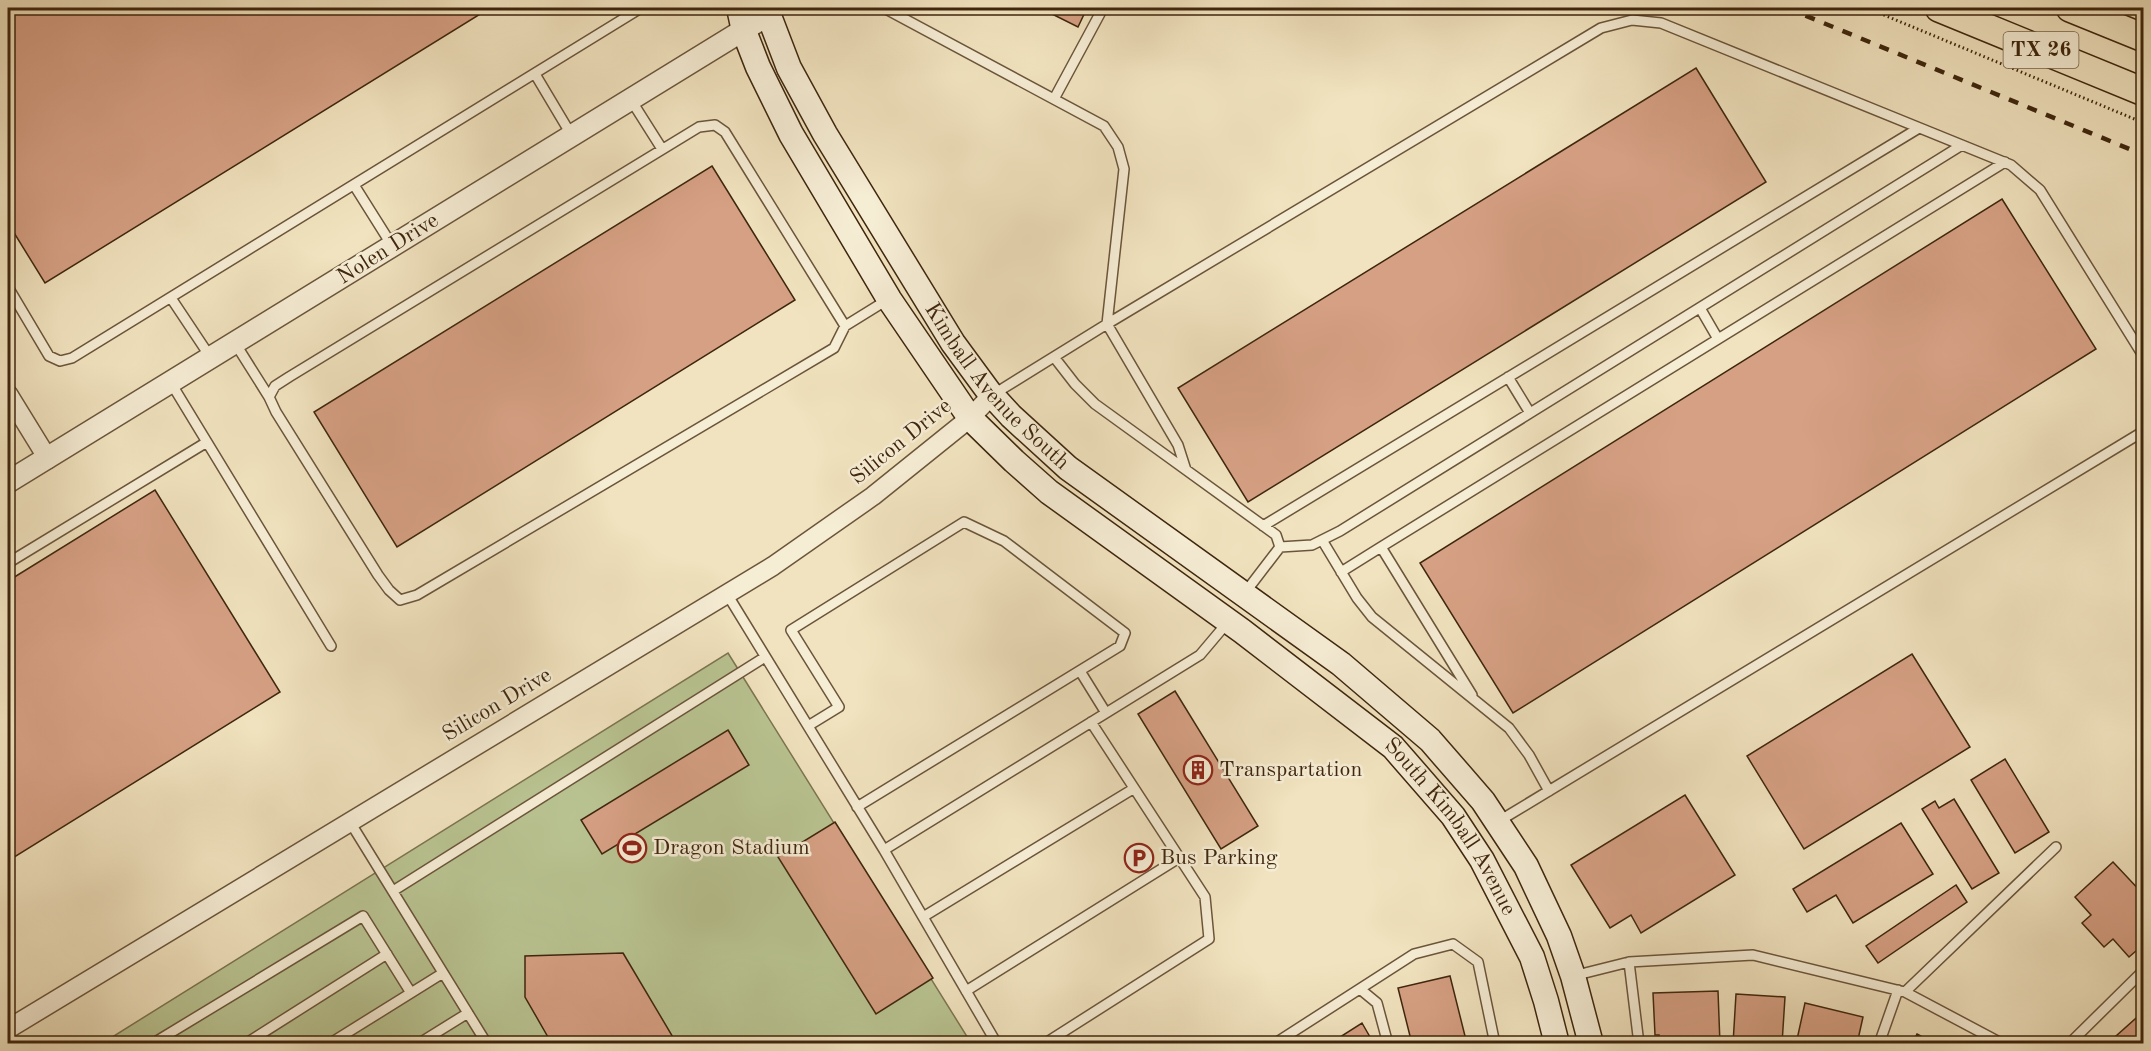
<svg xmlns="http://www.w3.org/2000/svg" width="2151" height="1051" font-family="'Old Standard TT',serif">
	<rect width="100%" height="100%" fill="#f1e3bf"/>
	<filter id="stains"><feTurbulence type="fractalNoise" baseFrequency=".00333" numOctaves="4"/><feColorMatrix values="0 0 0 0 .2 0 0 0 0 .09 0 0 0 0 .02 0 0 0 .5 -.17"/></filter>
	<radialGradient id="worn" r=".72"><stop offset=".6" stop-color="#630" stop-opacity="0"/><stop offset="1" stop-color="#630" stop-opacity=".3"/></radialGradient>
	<path fill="#b9c492" stroke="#7c7550" stroke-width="1.5" d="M728,653l243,390 -870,1z"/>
	<path fill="#d6a084" stroke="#3e260d" stroke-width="1.5" d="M8,8h482l-445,275 -37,-60z
		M1040,8h47l-9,19z
		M1696,68l70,114 -518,320 -70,-114z
		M712,166l83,134 -398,247 -83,-135z
		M2002,199l94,150 -583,364 -93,-150z
		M155,490l125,202 -272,169v-280z
		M1912,654l58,93 -166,102 -57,-93z
		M1175,691l83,135 -37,23 -83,-135z
		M728,730l21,35 -147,89 -21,-34z
		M2005,759l44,73 -34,21 -44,-73z
		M1685,795l50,80 -94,58 -10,-18 -21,13 -39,-63z
		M1954,799l45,74 -27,16 -50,-80 13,-8 4,7z
		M835,822l98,156 -57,36 -98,-157z
		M1901,823l32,51 -80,49 -17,-28 -29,17 -14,-23z
		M2113,862l31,33v49l-15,13 -16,-18 -9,8 -22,-24 9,-8 -16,-18z
		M1956,885l11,17 -89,61 -12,-17z
		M623,953l54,91h-125l-27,-47v-41z
		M1450,976l17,68h-55l-14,-56z
		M1718,991l2,53h-61v-9h-4l-2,-42z
		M1736,994l49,3 -3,47h-49z
		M1805,1003l58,14 -6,27h-61z
		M2144,1011v33h-37z
		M1362,1023l12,21h-45z
		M1917,1034l18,10h-23z"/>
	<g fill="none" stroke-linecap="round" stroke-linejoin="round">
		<g stroke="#6b553a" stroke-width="12">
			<path id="service" d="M884,8l220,118 14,21 6,22 -17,155 -113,70
				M535,74l37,62
				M1054,99l49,-91
				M631,100l31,49
				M354,185l39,62
				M8,287l41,69 11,5 12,-3 569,-350
				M171,298l40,60
				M1700,308l18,31
				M845,326l-11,22 -417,247 -17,5 -11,-10 -11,-15 -102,-163 -7,-15 6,-11 14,-9 410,-250 16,-2 10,7 120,194 42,-26
				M235,343l34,54
				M1054,357l21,27 20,20 181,131 4,12 -36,47
				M1508,377l22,36
				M171,383l160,263
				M1186,470l-8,-25 -71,-121 494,-296 31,-8 29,3 350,142 29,25 104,167
				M1263,526l656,-398
				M1322,540l35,58 15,19 137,111 20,27 20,36
				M1280,547l32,-2 28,-14 622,-386
				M1381,547l624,-385
				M8,563l199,-121
				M1341,572l40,-25 91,148
				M727,594l157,256 316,-195 27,-32
				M1080,671l26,42
				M808,726l31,-19 -48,-77 173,-108 40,19 121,92 -5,13 -263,161
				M1499,821l645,-390
				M350,822l137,222
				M884,850l113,194
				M393,891l372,-234
				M923,917l210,-128
				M1629,962l10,82
				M1573,976l56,-14 124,-7 152,37 151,-145
				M1360,989l17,14 11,41
				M966,991l213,-133
				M1905,992l98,52
				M152,1044l211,-128 48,77
				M245,1044l142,-90
				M329,1044l114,-71
				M418,1044l50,-31
				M1044,1044l165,-105 -4,-42 -114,-175
				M1274,1044l140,-90 39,-10 25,18 17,82
				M1879,1044l19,-54
				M2069,1044l75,-74"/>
		</g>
		<g stroke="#6b553a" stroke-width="21">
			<path id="minor" d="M8,394l40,65
				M8,1029l765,-463 100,-70 97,-78 22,-23"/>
		</g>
		<g stroke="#6b553a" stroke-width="24">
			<path id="tertiary" d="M8,482l760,-467"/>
		</g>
		<g stroke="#3e260d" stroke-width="27">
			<g id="secondary">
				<path id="s1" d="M739,8l5,23 14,36 33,67 98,165 81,119 44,43 35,31 193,139 151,116 60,69 29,44 50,97 14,44 11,43"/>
				<path id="s2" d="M766,8l23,60 36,66 128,209 36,49 22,24 57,52 273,196 89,76 53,61 43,65 33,70 14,40 18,68"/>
			</g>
		</g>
		<g stroke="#3e260d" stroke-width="30">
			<path id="primary" d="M1939,8l205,84
				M2070,8l74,30"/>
		</g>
		<path stroke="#3e260d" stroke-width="3" stroke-dasharray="1.5 3" stroke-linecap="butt" d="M1867,8l277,115"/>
		<use href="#service" stroke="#f6edd5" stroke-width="9"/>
		<use href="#minor" stroke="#f6edd5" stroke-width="18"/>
		<use href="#tertiary" stroke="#f6edd5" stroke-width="21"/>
		<use href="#secondary" stroke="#f6edd5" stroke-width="24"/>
		<use href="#primary" stroke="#f1e3bf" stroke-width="27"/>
		<path stroke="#3e260d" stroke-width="4.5" stroke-dasharray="10 10" stroke-linecap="butt" d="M1787,8l357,147"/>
	</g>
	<defs>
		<g id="building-ring" transform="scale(1.5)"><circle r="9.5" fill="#f6edd5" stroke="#8f2418" stroke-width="1.5"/><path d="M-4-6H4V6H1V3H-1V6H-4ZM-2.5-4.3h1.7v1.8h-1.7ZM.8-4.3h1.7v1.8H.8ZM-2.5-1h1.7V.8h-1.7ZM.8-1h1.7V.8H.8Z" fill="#8f2418"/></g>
		<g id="stadium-ring" transform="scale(1.5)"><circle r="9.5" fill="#f6edd5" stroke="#8f2418" stroke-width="1.5"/><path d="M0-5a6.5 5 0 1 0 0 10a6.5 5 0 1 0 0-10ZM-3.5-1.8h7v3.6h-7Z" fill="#8f2418"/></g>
		<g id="parking-ring" transform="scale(1.5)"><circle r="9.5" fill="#f6edd5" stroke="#8f2418" stroke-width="1.5"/><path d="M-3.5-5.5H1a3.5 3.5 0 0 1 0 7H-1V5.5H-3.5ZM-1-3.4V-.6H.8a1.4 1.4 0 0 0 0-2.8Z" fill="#8f2418"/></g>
	</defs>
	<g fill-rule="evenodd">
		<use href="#building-ring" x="1198" y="770"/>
		<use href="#stadium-ring" x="632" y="848"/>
		<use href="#parking-ring" x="1139" y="858"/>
	</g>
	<g text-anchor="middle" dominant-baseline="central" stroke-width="5" stroke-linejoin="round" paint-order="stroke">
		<rect fill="#f6edd5" stroke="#756249" stroke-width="1.5" x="2003.5" y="32" width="75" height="36" rx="4.5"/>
		<g font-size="21" font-weight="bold" fill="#3e260d">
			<text x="2041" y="50">TX 26</text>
		</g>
		<g font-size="22" fill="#3e260d" stroke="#f6edd5">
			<text transform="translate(388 249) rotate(-32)">Nolen Drive</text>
			<text stroke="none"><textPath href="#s2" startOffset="446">Kimball Avenue South</textPath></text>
			<text transform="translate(901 442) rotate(-39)">Silicon Drive</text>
			<text transform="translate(497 705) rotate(-31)">Silicon Drive</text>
			<text stroke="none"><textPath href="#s1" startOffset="1108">South Kimball Avenue</textPath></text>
		</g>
		<g font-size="22" fill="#3e260d" stroke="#f6edd5" text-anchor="start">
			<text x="1219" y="770">Transpartation</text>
			<text x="653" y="848">Dragon Stadium</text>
			<text x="1160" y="858">Bus Parking</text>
		</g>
	</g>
	<rect width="2151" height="1051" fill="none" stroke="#f1e3bf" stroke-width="30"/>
	<rect x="9" y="9" width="2133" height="1033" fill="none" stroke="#3e260d" stroke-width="3"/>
	<rect x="15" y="15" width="2121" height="1021" fill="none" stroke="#3e260d" stroke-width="1.5"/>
	<rect width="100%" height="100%" filter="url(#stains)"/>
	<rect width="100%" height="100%" fill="url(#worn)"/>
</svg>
